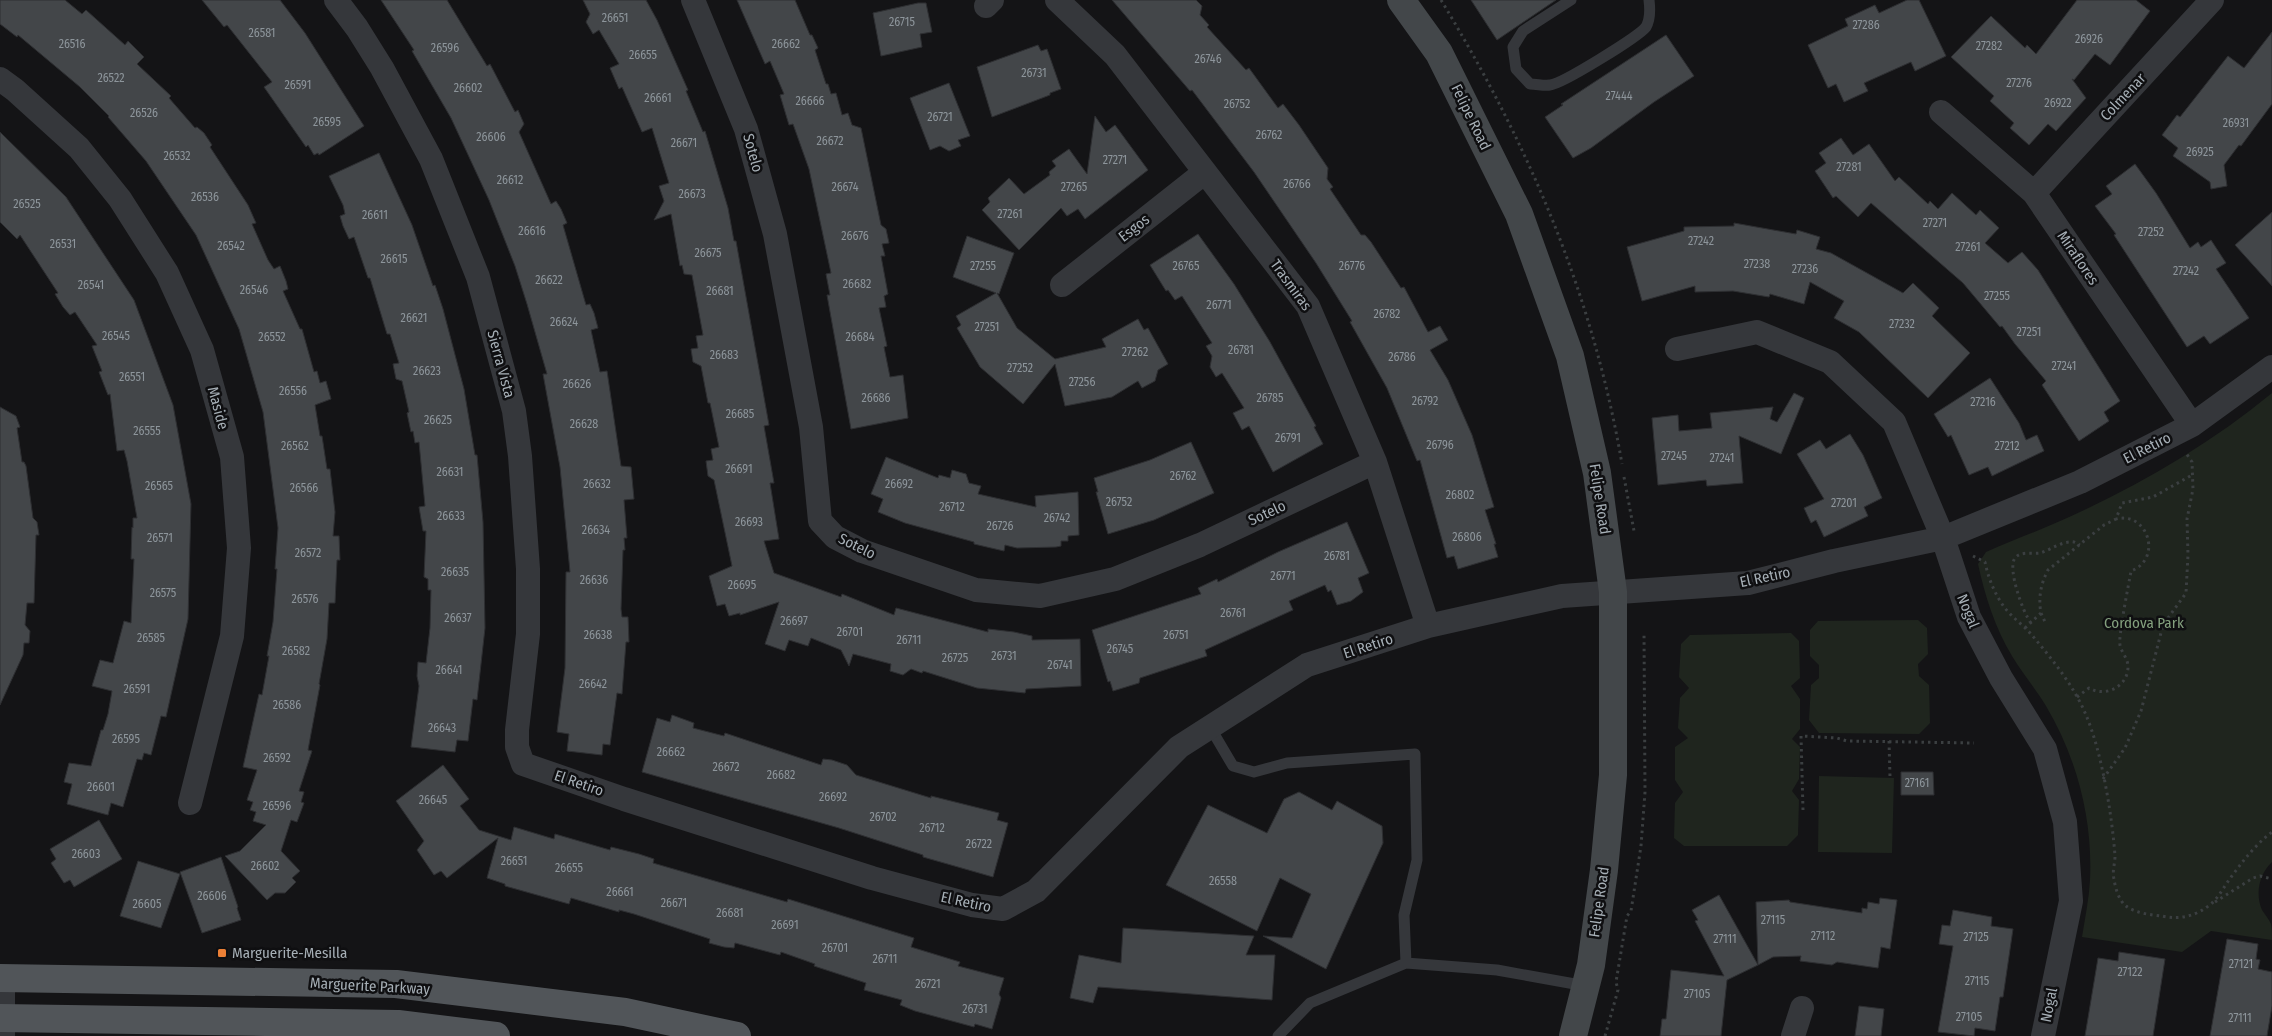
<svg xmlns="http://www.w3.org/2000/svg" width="2272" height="1036" font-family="'Fira Sans Condensed',sans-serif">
	<rect width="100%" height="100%" fill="#141416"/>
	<path fill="#1f251e" d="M2272,393v469c-13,12 -17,32 -10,48 3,5 7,9 9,14 1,4 1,11 1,16l-61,-9 -29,21 -100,-15c3,-19 7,-38 8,-57 3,-60 -13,-122 -44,-174 -10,-17 -24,-33 -34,-50 -17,-28 -27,-60 -34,-92l8,-12c27,-12 55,-22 81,-34 73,-33 143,-74 205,-125z
		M1918,620l9,8 1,26 -10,10 1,12 10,9 1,38 -11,11 -100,-1 -10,-13 2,-35 8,-7v-13l-9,-9v-26l8,-9z
		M1791,633l8,8 1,37 -9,8 9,13v30l-8,10 8,8 -1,32 -7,12 7,9 -1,35 -11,11h-103l-10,-8 1,-35 8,-11 -8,-12v-33l13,-9 -10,-10 2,-30 9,-10 -10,-11 2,-33 9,-9z
		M1819,776l75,2 -2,75 -74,-1z"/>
	<path fill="#434649" stroke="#2e2f32" d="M0,0h65l17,14 4,-4 39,35 3,-4 16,16 -7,7 34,32 -2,2 26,30 2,-1 7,6 8,12 -2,2 38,58 8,18 -4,1 16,36 6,9 6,-3 6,15 2,8 -5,2 17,38h2l12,43 3,-1 3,12 6,-2 5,18 -16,6 5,31h2l5,33h3l5,43 -2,24h6l1,24h-3l-2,43h-6l-2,36 -8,45 1,1 -12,65 4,1 -13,40 5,1 -3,10 3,1 -7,19 -6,-2 -10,31 19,20 -8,7 4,4 -11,11h-10l-8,7 -42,-44 15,-5 26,-26 -13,-4 3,-9 -6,-2 3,-8 -6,-2 10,-30 -14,-3 16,-73 3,1 7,-39h-2l6,-34 4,-53h-2l3,-41 -15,-116 -24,-83 -43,-94 -50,-74 -38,-44 1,-1 -29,-29 -62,-52 -1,2 -17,-13z
		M202,0h78l25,33 59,93 -45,29 -1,-2 -4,2 -6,-10 -2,2 -42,-60 8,-5 -45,-57 -3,2z
		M381,0h66l34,56 6,10 3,-2 25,48 3,-2 6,14 -5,8 32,72 5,-3 5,8 6,14 -4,2 23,80 4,-1 4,9 4,15 -7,2 9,42 7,-1 14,95 10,1 3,32 -10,1 3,38h-3l1,12h-2l-2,59 1,8h6l1,25h-3l-4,52 -5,-1 -7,52 -7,-1 -1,11 -35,-4 2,-17 -12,-2 8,-64 1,-96h4l-10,-105 -17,-93h4l-20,-70 -12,-38 -26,-66 -38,-82 -39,-67 2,-1z
		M583,0h63l11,20 31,70 -2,1 17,41 2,-1 23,77 6,33h2l33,184 -5,1 10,57h-4l9,56 -15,2 10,32 67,24 1,-3 52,21 2,-7 92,24v-3l26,3 18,4v4l48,-1 1,47 -55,3 -1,4 -48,-5 -54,-17 -1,2 -11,-4 -8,6 -13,-4 1,-7 -38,-10 -4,12 -8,-16 -30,-12 -3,8 -19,-6 -4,11 -20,-7 14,-42 -39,13v-2l-11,3 -4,-12 -8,2 -8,-30 23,-10 -18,-86 -6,-4 -2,-15 7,-1 -2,-11 8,-2 -9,-44h-2l-7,-37 -8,-4 -2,-13 7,-1 -2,-12 7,-1 -11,-60 -8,-1 -2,-9 -2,1 -9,-52 -17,6 10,-19 -5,-15 10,-3 -17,-55 -10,4 -20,-45 -3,2 -9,-21 9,-4 -20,-34 -6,4 -7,-12 4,-8z
		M737,0h58l15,35h2l6,13 -3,2 11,34h2l3,10 5,-1 6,22 6,-2 4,12 9,3 20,97 5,4 3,14 -7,1 3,12h-4l7,38 -4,2 2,11 -7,1 8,38 -3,1 6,30 13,-2 5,43 -57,11 -24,-134h3l-4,-21 5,-1 -22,-104 -16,-45 -4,1 -9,-30 4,-1 -14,-33 -5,3z
		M1112,0h84l6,6 -2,9 9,10 -2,2 39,43 3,-2 29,40 5,-4 16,21 29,43 -1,11 6,8 -3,2 31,46h4l6,7 30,46 3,-1 24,45 12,-6 8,14 -18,10 18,30 24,55 22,72 -9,3 11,34h-2l4,13 -40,12 -4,-13 -7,2 -27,-98 -3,1 -30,-73 -37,-66 2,-1 -36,-58 -62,-91 -62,-82 -2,1z
		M1471,0h85l-59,40z
		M1907,0h12l27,56 -31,15 -4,-9 -47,21 4,8 -24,11 -8,-18 -8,4 -20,-43 40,-19 -3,-7 30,-14 4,8z
		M2077,0h59l14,11 -40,54 -15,-11 -21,26 -2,-1 14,19 -30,33 -8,-7 -19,21 -19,-17 4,-5 -24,-22 4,-5 -43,-39 40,-41 34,32 2,-3 9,9z
		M918,3h8l6,29 -12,2 2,13 -41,9 -8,-43z
		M2272,32v72l-31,42 -2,-1 -15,20 3,21 -16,3 -1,-7 -37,-26 5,-8 -16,-13 15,-20 3,2 48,-61 16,12z
		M1666,35l28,41 -40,26 -63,46 -18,10 -28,-41 18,-12 -2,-1z
		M1038,45l3,6 6,-2 14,40 -11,4v2l-58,22 -15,-50z
		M949,83l21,53 -12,4 3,6 -12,5 -9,-5 -10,4 -20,-52z
		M1095,116l11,16 9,-7 33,45 -63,49 -7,-10 -11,7 -6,-8 -42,42 -37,-40 8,-8 -2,-4 21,-20 15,16 26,-19 -1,-3 7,-6 -4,-5 17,-12 18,25z
		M0,132l66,65 68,103 39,105 18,99 -3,115 -22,98 -5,-1 -10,39 -7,-2 -2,7 -5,-1 -14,48 -12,-4 -3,12 -41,-11 5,-20 -8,-2 5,-19 22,3 10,-36h2l5,-16 4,-23 -20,-5 8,-26 13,3 11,-42 7,2 3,-64h-3l1,-32 1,1v-10h4l-10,-57 -3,-11 -7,1 -7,-57 -2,1 -9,-23 3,-1 -10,-25 5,-1 -22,-33 -5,3 -7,-8 -8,-13 3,-1 -38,-58 -3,4 -17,-17z
		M1841,138l12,17 16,-11 26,37 4,-4 29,27 2,-3 8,8 14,-16 24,22 4,-5 19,18 -14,15 23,20 14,-11 16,18 82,131 -16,11 5,9 -30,20 -37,-56 4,-4 -31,-37 -13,-18 -2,1 -37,-44 -92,-80 -13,14 -22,-21 -3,2 -18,-27 11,-8 -7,-10z
		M379,153l33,72 21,61 2,-1 8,24 21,80 11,66h2l6,67 2,106 -8,72 -4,-1 -5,42 -11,-1 -2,12 -44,-5 8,-61 -2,-10 1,-14 8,1 4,-35 1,-38h-3v-11l-4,-2 2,-46h-3l-4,-24 6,-1 -6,-64 -4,1 -2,-12 -2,1 -4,-19 2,-1 -7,-31 -6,-2 -3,-15 6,-1 -9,-29h-3l-17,-56h-2l-14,-41 -5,2 -6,-13 -3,-10 5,-2 -2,-9 -14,-29z
		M2135,164l21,29 34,55 8,-6 3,5 10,-7 15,23 -10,6 33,49 -39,26 -6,-8 -17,11 -73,-112 2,-1 -21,-28 17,-12 -6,-8z
		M2272,212v74l-37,-41z
		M1734,223l62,11 1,-4 23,7 -4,12 15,4 72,40 10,-10 26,25 -7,8 38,37 -42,45 -69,-66 -25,-14 10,-17 -34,-19 -6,22 -34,-10 -1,3 -36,-6 -38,1v-6l-53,15 -15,-54 57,-16v-4l50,-1z
		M1198,234l36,50 36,58 46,84 -2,1 9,17 -50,28 -24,-46 -7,4 -9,-17 11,-5 -22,-35 -6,4 -6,-10 2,-11 -6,-10 6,-3 -30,-47 -7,4 -7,-10 -2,1 -16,-26z
		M967,236l47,17 -15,41 -2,-1 20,35 38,31 51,-12 -4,-8 36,-20 6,11 4,-2 20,36 -10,6 -3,11 -13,7 -4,-7 -26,16 -47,9 -10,-42 -32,40 -43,-37 -23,-39 4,-3 -5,-9 40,-23 -43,-16z
		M1990,378l29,45 7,17 11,-5 7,16 -52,25 -4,-9 -19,8 -18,-40 -3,2 -14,-23z
		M1794,393l10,5 -23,56 -42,-18 4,47 -36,3 -1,-6 -48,5 -6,-67 26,-3 1,16 33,-3 -2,-15 63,-6 -3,12 7,3z
		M0,407l16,9 4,11 -3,1 5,34h2l2,4 7,52 4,4 2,13h-3l-2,68h-7l-2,22 5,6 -1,12h-5l-1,12 -23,50z
		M1850,434l13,21 19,43 -18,9 4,9 -44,21 -8,-17 -5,3 -7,-15 20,-9 -27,-45 23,-14 6,9z
		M1191,442l23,51 -60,27 -46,14 -12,-42h2l-4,-14 56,-18z
		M886,457l52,21 1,-3 11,3 2,-8 14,4 3,9 12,3 -3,8 58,13 -1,-11 43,-4 1,43 -11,1v5h-7v5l-5,1 -39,1 -12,-3 -1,6 -30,-7v-2l-69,-19 -27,-11 5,-13 -12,-5z
		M1347,522l22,51 -11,5 5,14 -12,9 -14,4 -6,-15 -3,2 -3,-7 -36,16 4,9 -88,40 2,6 -67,22 -1,5 -26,8 -3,-10 -2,1 -16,-52 109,-36 -3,-6 19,-9 1,3 60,-30z
		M672,715l22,8 -1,5 31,8 1,-3 96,32 2,-6 9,1 15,5 9,10 75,23v-2l68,17 -2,7 11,3 -15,54 -70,-20v-2l-84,-27 -197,-56 15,-54 13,4z
		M443,765l26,34 -9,7 19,24 32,10 3,-13 40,12 1,-5 55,16 1,-3 28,7 15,5 -1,4 134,39 1,-3 126,39 -3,9 49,15 -2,4 46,12 -5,16 2,4 -9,31 -17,-5 -1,3 -59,-16 -15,-6 2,-5 -38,-10 2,-7 -52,-17 1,-2 -34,-12 -1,3 -45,-12 -1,5 -10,-1 -15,-4 1,-4 -76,-25 -15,-4v2l-48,-14 -2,6 -64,-18v-2l-18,-6 11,-40 -51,40 -6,-7 -7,4 -17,-25 7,-9 -28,-40z
		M1901,772h32l1,23h-33z
		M1299,792l33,18 5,-9 45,25 1,17 -57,126 -63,-33 29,2 19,-44 -31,-16 -23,53 -91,-46 42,-80 59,28 17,-34z
		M99,820l23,39 -48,28 -4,-7 -6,3 -13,-20 5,-4 -6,-10z
		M221,857l17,50 -1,1 4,12 -39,13 -22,-61z
		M138,861l42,13 -19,54 -41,-12z
		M1719,895l39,70 -31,15 -6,56h-61l2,-17h4l5,-49 53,6 -29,-55 3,-1 -6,-10z
		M1880,898l17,2 -7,49 -9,-2 -3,21 -41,-6 -5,3 -32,-4 1,-5 -28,1 -15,8 -2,-63 33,-2 1,2 72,11v-5l5,1 1,-7 11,2z
		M1953,910l39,7 -1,9 22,3 -10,68h-3l-5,34 -20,-3 -1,8 -36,-4 15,-86 -14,-2 3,-19 8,1z
		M1123,928l131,8 -8,19h29l-3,45 -174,-13 -5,16 -23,-5 9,-43 42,8z
		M2227,939l31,5 -2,15 4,1 -2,9 14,3v34l-5,30h-57z
		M2119,952l46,7 -12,77h-68l13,-78 20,3z
		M1859,1006l25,3 -3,27h-26z"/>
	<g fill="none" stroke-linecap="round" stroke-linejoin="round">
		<path stroke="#3b3f41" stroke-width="3" stroke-dasharray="2.5 4" stroke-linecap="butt" d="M1441,0c88,145 152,295 181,464
			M1624,477l10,54
			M1973,556l12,6c3,15 9,30 17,42 8,12 20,20 29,30 21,25 43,52 55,81 16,38 26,100 29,141 0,8 -3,15 -1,23 1,8 5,22 12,27 9,7 25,9 36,10 19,4 34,0 49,-12 7,-6 13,-17 18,-24 13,-18 26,-35 43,-48
			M2041,613l4,9
			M2031,623c-8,-10 -24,-55 -16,-65 5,-7 17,-4 25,-5 10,-3 19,-10 29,-11 5,-1 7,1 11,3
			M2025,628l16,-15c-3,-15 0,-30 7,-43l56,-45 12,-6 6,-16 31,-6 39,-22
			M2077,697l12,-9c17,10 39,-2 39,-21 0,-9 -7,-15 -8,-22 -2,-8 9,-62 11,-74 32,-12 17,-60 -15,-52
			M1889,741l1,36
			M2103,779l22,-31 16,-37 22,-86 23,-32 2,-38 -1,-36 6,-30 -1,-27 -6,-9
			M1803,810l-2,-74 36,2 10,3 127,2
			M2215,902l38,-24 7,-2 12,3
			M1605,1036l13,-46 -2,-8 11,-66 4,-5 10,-65 4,-54 -1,-160"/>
		<path stroke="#35373b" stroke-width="11" d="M1571,0l-48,31 -10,16 3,22 14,15c7,0 14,2 20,1 12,-1 88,-48 96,-58 4,-7 4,-19 3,-27
			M1210,727l23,39 21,6 33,-9 128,-9 2,106 -13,55 2,48
			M1278,1036l32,-33 96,-40 91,7 89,16"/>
		<path stroke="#35373b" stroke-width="24" d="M336,0l21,28 25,40 49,91 47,118 36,134 6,45 8,113v65l-11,96v17l6,17 101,35 248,79 100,27 31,4 33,-18 143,-144 128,-82 121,-39 134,-30 186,-13 86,-22 109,-23 137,-56 112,-57 80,-58
			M693,0l53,129 29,105 36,193 9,94 15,16 27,14 114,39 64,6 75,-17 85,-34 175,-83
			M1057,0l58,55 193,251 67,156 53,164
			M986,6l6,-6
			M0,79l15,11 64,58 41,51 47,74 35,77 30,107 7,91 -7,88 -42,167
			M1941,112l93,81 158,232
			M2034,193l178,-193
			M1062,285l143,-113
			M1677,349l80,-17 73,30 64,60 49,116 26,79 32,61 44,71 20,73 6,79 -28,135
			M3,1036v-58
			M1793,1036l9,-28"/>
		<path stroke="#43474a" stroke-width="28" d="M1401,0l38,53 80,161 51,142 27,117 16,119v183l-9,95 -13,95 -18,71"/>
		<path stroke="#515559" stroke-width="28" d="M0,978l396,6 229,28 112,24
			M0,1018l398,6 98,12"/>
	</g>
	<rect fill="#ec8036" stroke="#0f0f11" stroke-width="2" x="217" y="948" width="10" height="10" rx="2.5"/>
	<g text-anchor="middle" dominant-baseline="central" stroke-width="5" stroke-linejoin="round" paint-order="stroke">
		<g font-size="12" fill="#8d959b">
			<text x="615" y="18">26651</text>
			<text x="902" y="22">26715</text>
			<text x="1866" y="25">27286</text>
			<text x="262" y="33">26581</text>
			<text x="2089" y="39">26926</text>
			<text x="72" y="44">26516</text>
			<text x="786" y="44">26662</text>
			<text x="1989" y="46">27282</text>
			<text x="445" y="48">26596</text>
			<text x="643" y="55">26655</text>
			<text x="1208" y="59">26746</text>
			<text x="1034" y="73">26731</text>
			<text x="111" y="78">26522</text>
			<text x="2019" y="83">27276</text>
			<text x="298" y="85">26591</text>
			<text x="468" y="88">26602</text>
			<text x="1619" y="96">27444</text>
			<text x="658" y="98">26661</text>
			<text x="810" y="101">26666</text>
			<text x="2058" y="103">26922</text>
			<text x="1237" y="104">26752</text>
			<text x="144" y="113">26526</text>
			<text x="940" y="117">26721</text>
			<text x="327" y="122">26595</text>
			<text x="2236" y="123">26931</text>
			<text x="1269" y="135">26762</text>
			<text x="491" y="137">26606</text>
			<text x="830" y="141">26672</text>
			<text x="684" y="143">26671</text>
			<text x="2200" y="152">26925</text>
			<text x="177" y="156">26532</text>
			<text x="1115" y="160">27271</text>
			<text x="1849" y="167">27281</text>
			<text x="510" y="180">26612</text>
			<text x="1297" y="184">26766</text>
			<text x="845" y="187">26674</text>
			<text x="1074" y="187">27265</text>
			<text x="692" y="194">26673</text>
			<text x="205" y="197">26536</text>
			<text x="27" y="204">26525</text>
			<text x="1010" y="214">27261</text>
			<text x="375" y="215">26611</text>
			<text x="1935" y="223">27271</text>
			<text x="532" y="231">26616</text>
			<text x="2151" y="232">27252</text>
			<text x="855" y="236">26676</text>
			<text x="1701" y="241">27242</text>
			<text x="63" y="244">26531</text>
			<text x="231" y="246">26542</text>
			<text x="1968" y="247">27261</text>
			<text x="708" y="253">26675</text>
			<text x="394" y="259">26615</text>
			<text x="1757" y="264">27238</text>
			<text x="983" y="266">27255</text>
			<text x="1186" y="266">26765</text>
			<text x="1352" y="266">26776</text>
			<text x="1805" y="269">27236</text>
			<text x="2186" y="271">27242</text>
			<text x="549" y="280">26622</text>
			<text x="857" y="284">26682</text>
			<text x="91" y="285">26541</text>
			<text x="254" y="290">26546</text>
			<text x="720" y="291">26681</text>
			<text x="1997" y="296">27255</text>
			<text x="1219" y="305">26771</text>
			<text x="1387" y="314">26782</text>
			<text x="414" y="318">26621</text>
			<text x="564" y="322">26624</text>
			<text x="1902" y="324">27232</text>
			<text x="987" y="327">27251</text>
			<text x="2029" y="332">27251</text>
			<text x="116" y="336">26545</text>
			<text x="272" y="337">26552</text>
			<text x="860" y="337">26684</text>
			<text x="1241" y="350">26781</text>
			<text x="1135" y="352">27262</text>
			<text x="724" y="355">26683</text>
			<text x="1402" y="357">26786</text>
			<text x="2064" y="366">27241</text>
			<text x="1020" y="368">27252</text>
			<text x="427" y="371">26623</text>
			<text x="132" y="377">26551</text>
			<text x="1082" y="382">27256</text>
			<text x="577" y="384">26626</text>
			<text x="293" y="391">26556</text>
			<text x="876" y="398">26686</text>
			<text x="1270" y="398">26785</text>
			<text x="1425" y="401">26792</text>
			<text x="1983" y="402">27216</text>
			<text x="740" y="414">26685</text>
			<text x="438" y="420">26625</text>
			<text x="584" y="424">26628</text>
			<text x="147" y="431">26555</text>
			<text x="1288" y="438">26791</text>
			<text x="1440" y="445">26796</text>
			<text x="295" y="446">26562</text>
			<text x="2007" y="446">27212</text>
			<text x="1674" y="456">27245</text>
			<text x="1722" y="458">27241</text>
			<text x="739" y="469">26691</text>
			<text x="450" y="472">26631</text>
			<text x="1183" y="476">26762</text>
			<text x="597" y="484">26632</text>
			<text x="899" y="484">26692</text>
			<text x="159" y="486">26565</text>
			<text x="304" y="488">26566</text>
			<text x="1460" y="495">26802</text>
			<text x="1119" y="502">26752</text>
			<text x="1844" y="503">27201</text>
			<text x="952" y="507">26712</text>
			<text x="451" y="516">26633</text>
			<text x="1057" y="518">26742</text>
			<text x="749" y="522">26693</text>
			<text x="1000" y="526">26726</text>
			<text x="596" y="530">26634</text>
			<text x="1467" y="537">26806</text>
			<text x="160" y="538">26571</text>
			<text x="308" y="553">26572</text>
			<text x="1337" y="556">26781</text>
			<text x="455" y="572">26635</text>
			<text x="1283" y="576">26771</text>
			<text x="594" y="580">26636</text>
			<text x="742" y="585">26695</text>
			<text x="163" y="593">26575</text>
			<text x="305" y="599">26576</text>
			<text x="1233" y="613">26761</text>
			<text x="458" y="618">26637</text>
			<text x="794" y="621">26697</text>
			<text x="850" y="632">26701</text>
			<text x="598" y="635">26638</text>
			<text x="1176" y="635">26751</text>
			<text x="151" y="638">26585</text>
			<text x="909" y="640">26711</text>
			<text x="1120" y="649">26745</text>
			<text x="296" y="651">26582</text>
			<text x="1004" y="656">26731</text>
			<text x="955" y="658">26725</text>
			<text x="1060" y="665">26741</text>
			<text x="449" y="670">26641</text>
			<text x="593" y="684">26642</text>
			<text x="137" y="689">26591</text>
			<text x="287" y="705">26586</text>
			<text x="442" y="728">26643</text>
			<text x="126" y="739">26595</text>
			<text x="671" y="752">26662</text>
			<text x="277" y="758">26592</text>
			<text x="726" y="767">26672</text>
			<text x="781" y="775">26682</text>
			<text x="1917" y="783">27161</text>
			<text x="101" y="787">26601</text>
			<text x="833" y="797">26692</text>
			<text x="433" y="800">26645</text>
			<text x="277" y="806">26596</text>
			<text x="883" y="817">26702</text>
			<text x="932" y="828">26712</text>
			<text x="979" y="844">26722</text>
			<text x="86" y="854">26603</text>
			<text x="514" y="861">26651</text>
			<text x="265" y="866">26602</text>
			<text x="569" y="868">26655</text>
			<text x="1223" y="881">26558</text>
			<text x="620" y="892">26661</text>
			<text x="212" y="896">26606</text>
			<text x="674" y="903">26671</text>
			<text x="147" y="904">26605</text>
			<text x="730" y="913">26681</text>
			<text x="1773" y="920">27115</text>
			<text x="785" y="925">26691</text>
			<text x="1823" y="936">27112</text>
			<text x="1976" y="937">27125</text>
			<text x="1725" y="939">27111</text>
			<text x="835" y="948">26701</text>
			<text x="885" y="959">26711</text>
			<text x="2241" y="964">27121</text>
			<text x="2130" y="972">27122</text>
			<text x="1977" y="981">27115</text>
			<text x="928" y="984">26721</text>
			<text x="1697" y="994">27105</text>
			<text x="975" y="1009">26731</text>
			<text x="1969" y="1017">27105</text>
			<text x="2240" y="1018">27111</text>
		</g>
		<g font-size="15" fill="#a6afb6" stroke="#0f0f11">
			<text transform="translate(2123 97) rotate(-47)">Colmenar</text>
			<text transform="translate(1471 117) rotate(64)">Felipe Road</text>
			<text transform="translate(753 153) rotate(75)">Sotelo</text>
			<text transform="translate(1134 228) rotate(-38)">Esgos</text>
			<text transform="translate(2078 258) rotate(56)">Miraflores</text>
			<text transform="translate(1291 285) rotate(54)">Trasmiras</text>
			<text transform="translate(501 364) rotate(75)">Sierra Vista</text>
			<text transform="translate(218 408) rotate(75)">Maside</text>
			<text transform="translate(2147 448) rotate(-27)">El Retiro</text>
			<text transform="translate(1600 499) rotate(81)">Felipe Road</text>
			<text transform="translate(1267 513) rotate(-25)">Sotelo</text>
			<text transform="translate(857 546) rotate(26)">Sotelo</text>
			<text transform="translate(1765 577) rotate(-12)">El Retiro</text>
			<text transform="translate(1968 611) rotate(68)">Nogal</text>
			<text transform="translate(1368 646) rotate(-18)">El Retiro</text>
			<text transform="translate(579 783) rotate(19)">El Retiro</text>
			<text transform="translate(966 902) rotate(12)">El Retiro</text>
			<text transform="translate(1599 902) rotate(-82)">Felipe Road</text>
			<text transform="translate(370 986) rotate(3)">Marguerite Parkway</text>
			<text transform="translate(2049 1005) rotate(-79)">Nogal</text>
		</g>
		<g font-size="15" fill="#84a07e" stroke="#0f0f11">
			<text x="2144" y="623">Cordova Park</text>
		</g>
		<g font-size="15" fill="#a6afb6" stroke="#0f0f11" text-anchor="start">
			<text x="232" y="953">Marguerite-Mesilla</text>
		</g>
	</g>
</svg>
